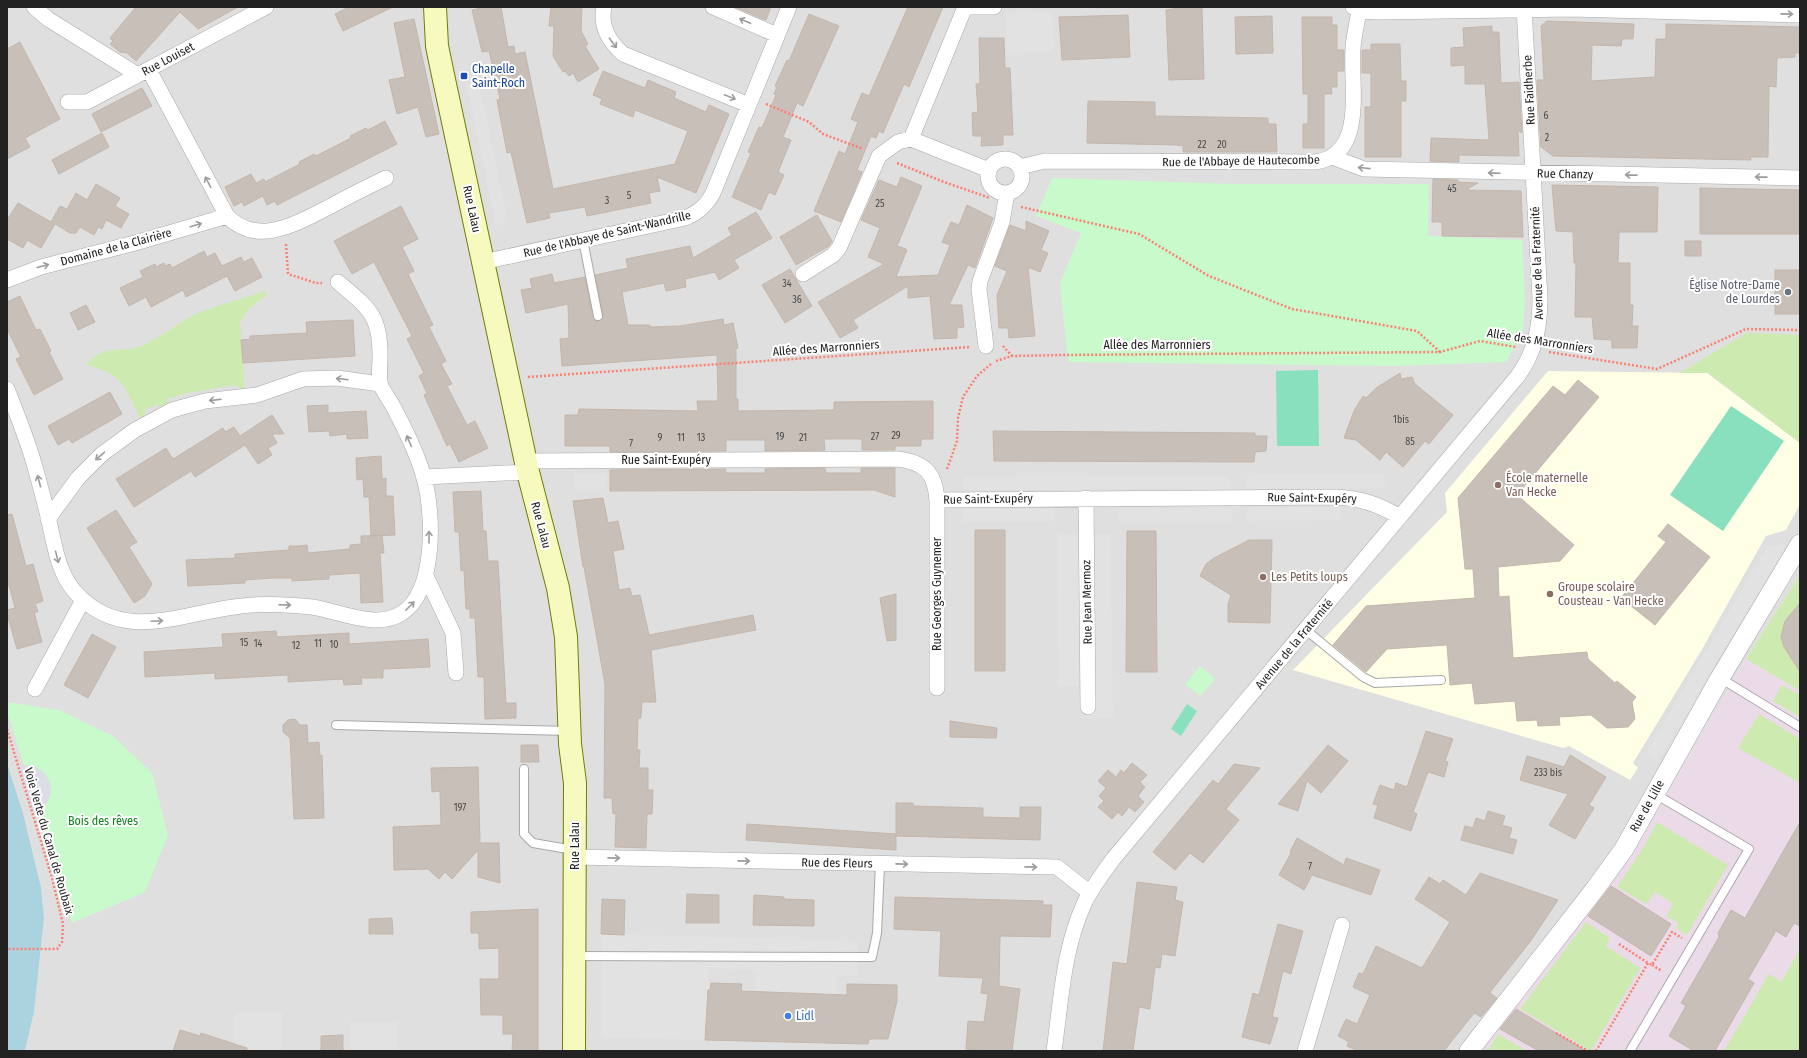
<svg xmlns="http://www.w3.org/2000/svg" width="1807" height="1058" font-family="'Fira Sans Condensed',sans-serif">
	<rect width="100%" height="100%" fill="#f2efe9"/>
	<path fill="#e0dfdf" d="M7,7h1793v568l-54,84 -107,184 -144,186 -12,22h-1458l9,-39 10,-94 -3,-31 -18,-74 -16,-50z"/>
	<path fill="#ebdbe8" d="M1746,659l54,32v360h-317l12,-22 144,-186z"/>
	<path fill="#ffffe5" d="M1548,371l159,2 93,70v61l-14,26 -20,6 -65,115 -68,112 5,5 -8,12 -61,-34 -6,2 -270,-78 154,-158 -2,-19z"/>
	<path fill="#cdebb0" d="M264,291l3,4 -18,14 -9,13 5,70 -9,-7 -48,8 -21,6 3,10 -8,3 -4,-8 -12,5 -4,12c-18,-32 -17,-47 -56,-56 17,-22 34,-11 55,-19 19,-8 35,-22 53,-31 23,-11 47,-15 70,-24z
		M1747,333l53,2v108l-92,-70h-29z
		M1800,575v116l-54,-32z
		M1782,685l18,10v22l-27,-16z
		M1759,714l41,25v44l-62,-35z
		M1657,822l71,43 -41,70 -11,-7 2,-5 -12,-7 7,-12 -18,-12 -9,12 -29,-17 28,-42z
		M1586,922l24,16 -4,8 34,22 -49,83 -71,-42z
		M1800,949v102h-76l45,-77 12,8z
		M1498,1034l29,17h-39z"/>
	<path fill="#c8facc" d="M1052,178l181,6h196l-1,52 94,4 3,58 -2,34 -17,30 -110,4 -328,-4 -8,-79 21,-50 -45,-17z
		M1200,666l15,13 -15,17 -15,-12z
		M7,702l52,8 54,26 39,37 16,62 -23,57 -73,31 -33,-113 8,-7c3,-23 4,-34 -23,-38l-17,-53z"/>
	<path fill="#88e0be" d="M1318,370l1,76h-42l-1,-75z
		M1731,406l53,35 -61,90 -53,-36z
		M1187,704l10,7 -16,25 -10,-7z"/>
	<path fill="#e2e2e2" d="M1052,12l2,40 -47,1 -1,-40z
		M478,80l30,142 -12,3 -30,-142z
		M575,474h30v15h-30z
		M1384,474l1,14 -138,1v-14z
		M1230,476v13l-267,1v-13z
		M1054,507v14l-91,1v-14z
		M1340,507v13l-93,1v-13z
		M1119,508h113v13h-113z
		M1110,534l3,184h-32v-32h-22l-2,-151z
		M1787,544l-129,217 -12,-8 121,-206z
		M601,934l256,7v35h-21l-1,19 -79,-3v-22l-47,-2 -4,72 -104,-3z
		M234,1012h48v39h-48z
		M350,1022h47v29h-46z"/>
	<path fill="#dddde8" d="M19,765l15,1 10,7 6,9 1,10 -4,11 -14,11z"/>
	<path fill="#aad3df" d="M7,763l16,50 18,74 3,31 -10,94 -9,39h-18z"/>
	<path fill="#c7bfb8" stroke="#c4b6ab" d="M136,7h102l-40,22 -18,-17 -44,49 -9,-8 -7,-1 -10,-8 3,-3 -3,-3z
		M349,7h44l-50,24 -8,-17z
		M486,7h15l7,40 6,-1 1,8 10,-2 28,137 122,-25 13,-33 -53,-21 -2,7 -33,-13 2,-5 -9,-4 10,-24 42,17 3,-8 28,12 -2,6 32,14 3,-7 20,9 -33,79 -39,-16 3,14 -11,2 2,10 -64,13 -2,-9 -36,6 1,5 -23,5 -16,-71 -4,1 -10,-53 3,-1 -11,-48 -7,1 -10,-42z
		M551,7h31l-1,24 7,13 -3,2 14,23 -21,13 -5,-9 -4,3 -4,-5 -2,1 -10,-16 1,-30h-5z
		M735,7h36l-5,13z
		M908,7h35l-34,80 -5,-3 -21,49 -4,-2 -3,7 -5,-2 -14,34 5,2 -21,50 -27,-11 25,-60 6,3 13,-32 -7,-3 11,-26 7,3z
		M1173,7h29l2,72 -35,1 -3,-70 7,-1z
		M809,14l30,12 -36,80 -6,-3 -14,34 8,3 -13,32 6,3 -9,20 -6,-3 -8,18 -29,-13 19,-44 -3,-1 11,-25 3,1 14,-33 -2,-1 3,-7 -2,-1 12,-26 2,1z
		M1128,15l2,42 -68,3 -3,-43z
		M1272,16l1,37 -37,1 -1,-37z
		M1302,17h30v8h5v25h7v21h-7v16h-6l1,7h-8v54h-21v-24h5v-30h-5z
		M414,19l25,115 -13,3 -8,-30 -21,7 -8,-34 16,-3 -11,-54z
		M1547,21l87,3 -1,15h-11l-1,7 -29,-1 -1,36 64,-4 1,-38h10v-15l134,3v26h-5v4l-18,1 -1,29 -7,-1 -1,71h-18l1,3 -198,-4 -12,-9 -4,-67h7l-3,-54z
		M1492,26v6h7l2,51 18,-1 3,51 -4,-3 1,26 -60,-1v7l-29,-1 1,-23 58,2 -4,-56h-20v-19l-14,1v-18l13,-1 -1,-19z
		M979,38h25l1,30h5l3,67h-10v10l-22,1 1,-10h-9l-1,-23 6,-1 -2,-28h4z
		M20,42l40,77 -35,19 5,9 -23,12v-110z
		M1371,44h29l1,37h5v20h-5v56h-36v-50h6v-34h-9v-23h9z
		M142,88l10,18 -51,26 -9,-18z
		M1088,101l67,1v14l113,2v6h8l1,28h-94v-6l-7,-1 -89,-2z
		M385,121l12,23 -120,61 -2,-4 -8,4 -4,-9 -19,10 -2,-4 -8,4 -9,-19 26,-13 5,9 8,-4 1,3 35,-18 -1,-2 15,-8 2,2 35,-18 -1,-2 16,-8 2,2z
		M102,133l7,14 -50,27 -7,-14z
		M901,177l21,9 -25,60 9,3 -1,2 2,-1 -11,27 42,-2 12,-30 -8,-3 9,-20 8,3 8,-20 26,13 -18,50 -7,-3 -19,40h13l2,22 -7,1v10l-23,1 -4,-43 -22,2v-12l-55,34 5,8 -18,10 -22,-36 66,-38 -16,-7 12,-29 -19,-8 18,-40 18,7z
		M1433,179l25,1v2l20,1 -12,7 55,1 2,46 -81,-1v-14h-10z
		M96,184l24,14 -5,8 14,8 -8,14 -15,-8 -4,9 -4,-2 -4,8 -14,-8 -4,6h-6l-15,-9 -14,24 -14,-8 -4,8 -16,-9v-19l11,-17 33,19 9,-16 7,3 9,-16 11,7z
		M1552,185l106,2 -1,45h-38l-1,31h12v42h3l-1,21h6l-1,22h-25v-8l-18,-1 -2,-22h-17l1,-54h-2l-1,-31 -17,-1z
		M1700,188l100,2v44h-100z
		M401,206l17,33 -16,8 12,24 -6,3 25,51 -4,2 17,34 -5,3 11,20 -5,2 20,39 8,-4 13,27 -29,14 -9,-18 -3,2 -23,-51 3,-2 -8,-17 5,-3 -17,-34 5,-3 -38,-74 -22,12 -18,-33z
		M756,212l16,26 -38,22 5,8 -20,12 -4,-8 -30,7 1,8 -20,4 -2,-8 -42,9 6,33h22v2l30,-1 43,-7 1,6 9,-2 5,25 -2,1v50h2v12l96,-1v-8l99,-1v38h-12v7h-26v4h-33v-11h-38l1,11 -60,1v-11h-39v11l-116,1v-6h-45v-31h13l1,-6 119,2 -1,-10h21l-1,-46 -155,11 -2,-27 9,-1 -1,-34 -42,9 -5,-23 11,-2 -2,-9 22,-5 2,9 31,-6 8,40 3,4h3l4,-6 -8,-40 33,-7 -2,-9 64,-13 3,12 39,-23 -4,-7z
		M817,215l15,26 -3,5 -33,19 -16,-28z
		M1026,221l23,10 -8,19 7,3 -8,19 -12,-5 7,69 -26,2 -1,-10h-9l-2,-33 10,-24 -12,-5 15,-41 16,6z
		M1685,241h16v15h-16z
		M204,251l3,6 8,-4 7,13 19,-9 3,5 8,-4 10,19 -27,14 -8,-15 -41,21 -3,-7 -32,17 -5,-10 -17,9 -9,-18 23,-11 -3,-6 15,-7 1,3 8,-4 1,3 5,-2 2,4z
		M790,269l22,37 -27,17 -23,-38z
		M1775,270h25v44h-25z
		M20,296l16,34 4,-1 11,22 -2,1 14,27 -29,16 -18,-36 5,-2 -14,-28v-27z
		M86,305l9,17 -17,8 -8,-17z
		M353,320l2,36 -112,7 -2,-23 9,-1v-3l57,-3 -1,-11z
		M1400,373l1,6 11,-2 3,7 38,31 -24,29 -4,-3 -22,26 -17,-15 -6,8 -24,-20 -12,-2 10,-27 9,-15 3,2 10,-10z
		M1578,380l21,17 -82,98 57,50 -14,16 -62,6 1,30 10,-1 4,62 74,-6 1,7 27,24 2,-2 19,16 -4,5 3,17 -7,8 -21,1 -16,-13 -32,2 1,8 -22,1 -1,-6 -20,1 -2,-20 -40,3 -3,-21 -22,2 -3,-40 -60,4 -21,23 -33,-27 33,-39 109,-8 -2,-29h-8l-7,-71 95,-112 12,9z
		M110,392l12,22 -50,29 -3,-4 -11,6 -10,-19z
		M328,405v8l38,-2 2,27 -21,1v-5l-17,2 -1,-5 -20,1 -2,-26z
		M272,415l12,19h-12l5,9 -9,5 4,7 -14,9 -13,-19 -50,32 -4,-6 -57,36 -18,-28 50,-31 7,11 50,-31 2,4 9,-5 6,9z
		M993,431l262,2v3h12l-1,15 -11,1 -1,10 -260,-1z
		M381,456l1,23 4,-1v18h7l2,39 -24,1 -2,-39h-5l-1,-18 -6,1 -1,-22z
		M825,468l1,5h35v-5h34v29l-21,-7 -264,1v-21l116,-1 -1,4h40v-4z
		M481,491l2,40h3l2,30h10l8,142h10v15l-31,1 -1,-42h-6l-3,-59h-5v-9h-4l-2,-39 -3,1 -2,-39h-4l-2,-40z
		M603,498l5,25 10,-2 6,28 -11,2 6,39 11,-2 2,8 8,-1 9,40 104,-20 3,15 -105,20 5,52h-14l-1,16h-3l-1,32h3l-1,18h9v22h5l-1,24h-5l-1,34 -31,-1 1,-34 -3,1 -1,-16h-8l1,-114 -21,-117h-1l-10,-66z
		M116,510l21,32 -8,5 23,37 -7,12 -11,7 -47,-75z
		M12,514l14,52 7,-2 10,37 -8,3 3,8h-4l8,30 -25,7 -10,-35v-4l8,-2 -8,-30v-63z
		M1668,524l42,33 -55,68 -34,-27 45,-56 -8,-6z
		M975,530h30v141h-30z
		M1127,531h29l1,141h-31z
		M382,535l2,18h-4l3,49 -22,1 -1,-30 -31,2v4l-37,2v-3h-19l-28,2v3l-57,3 -2,-26 49,-2v-4l54,-4v-4h10l8,-1 1,8 42,-4v-4l11,-1v-8z
		M1249,540h23l-2,83 -42,-1v-18l3,-9 -31,-19 6,-12 8,-6z
		M896,594v46l-9,1 -7,-43z
		M1800,603v69l-16,-25 -3,-10 4,-16z
		M276,631l1,6 72,-4v11l79,-5 2,28 -47,2v9h-22l1,6 -18,1 -1,-6 -55,3v-7l-73,4v-6l-70,4 -1,-25 79,-5 -1,-13z
		M92,634l24,13 -28,51 -24,-13z
		M295,719l5,6h7l1,18 11,-1 1,14 2,-1 2,63 -30,1 -4,-81 -7,-6v-7l5,-5z
		M950,721l47,7 -1,10 -46,-1z
		M1426,731l27,8 -8,22 3,1 -4,15 -16,-5 -15,40 4,2 -6,17 -37,-13 4,-13 -5,-1 7,-19 14,5 2,-7 11,4z
		M521,745h17l1,17h-18z
		M1328,745l20,16 -27,32 -14,-12 -9,30 -20,-7z
		M1570,755l36,22 -17,28 5,3 -19,31 -26,-14 19,-31 -48,-14 7,-24 37,11z
		M1132,763l15,12 -7,7 5,5 -7,9 6,6 -9,10 -6,-5 -7,9 -4,-4 -6,7 -14,-12 6,-6 -5,-5 7,-8 -8,-7 10,-11 8,7 5,-7 3,3z
		M1234,764l26,4 -34,41 13,11 -36,43 -13,-10 -15,17 -22,-18 60,-72 5,4z
		M478,767l2,76h19l1,40 -22,-6v-27l-26,29 -7,-7 -6,7 -11,-10 -34,1 -1,-43 48,-2 -1,-34 -8,1 -1,-24z
		M896,803h17v3l70,2v9l37,1v-11h21l-1,33 -144,-4v14l-150,-10 1,-16 149,10z
		M1488,811l17,5 -3,9 10,3 -3,10 8,2 -4,14 -52,-14 4,-14 8,2 3,-10 9,3z
		M1800,822v104l-6,-3 -8,14 -10,-6 -28,48 6,4 -39,68h-21l-25,-15 17,-30 -5,-3 38,-66 -1,-4 13,-23 14,8z
		M1297,838l47,27 2,-7 34,12 -9,25 -59,-20 -8,15 -25,-15 12,-22 -1,-1z
		M1480,873l78,27 -28,42 -39,49 -1,2 7,5 -16,19 -7,-4 -30,38h-86l-11,-5 2,-4 -11,-6 8,-17 11,5 13,-29 -17,-8 6,-14 4,1 13,-28 46,22 28,-46 -35,-23 14,-22 11,7 3,-4 23,15z
		M1137,882l40,5 -2,13 8,2 -8,54 -13,-2 -2,14 -5,-1 -5,42 -11,-2 -6,44h-30l10,-89 14,2z
		M1611,886l60,38 -20,32 -63,-40z
		M687,894l32,1v28h-33z
		M754,895l30,2v2l30,1v26l-61,-1z
		M895,897l148,4v4h9l-2,32 -50,-1 -1,50 21,3 -8,62h-29l-17,-2 2,-28 16,1 4,-28 -7,-1 2,-15 -44,-2 2,-45 -47,-2z
		M602,899l23,1 -1,35 -23,-1z
		M538,909v142h-26l1,-17h-10v-19h-22l-1,-36h19v-31l-20,1v-16h-8v-21z
		M392,918l1,16h-24v-15z
		M1278,924l25,7 -12,43 -8,-3 -11,46 6,1 -8,26 -28,-7 11,-44 6,2z
		M711,983l31,1 -1,7 106,4v-11l50,1v16l-9,38h-19l-1,5 -163,-4 3,-50h2z
		M1516,1009l70,42h-47l-39,-22z
		M180,1030l20,6 1,-3 46,15v3h-74z
		M343,1035v16h-22v-15z"/>
	<g fill="none" stroke-linecap="round" stroke-linejoin="round">
		<g stroke="#a9a9a9" stroke-width="10">
			<path id="service" d="M583,240l15,76
				M1306,630l57,47 12,6 66,-3
				M1720,678l80,49
				M336,725l233,6
				M524,769v65l9,9 41,7
				M575,956l297,1 5,-24 3,-69
				M1630,1051l119,-202 -94,-55"/>
		</g>
		<g stroke="#a9a9a9" stroke-width="16">
			<path id="minor" d="M34,7l14,12 90,56
				M604,7c-4,20 5,34 19,47l126,51
				M713,7l64,28
				M966,7h28
				M1353,7l6,4 19,1 192,-3 230,6
				M149,70l78,146c31,32 72,6 104,-10 18,-10 36,-19 55,-28
				M68,102h19l179,-95
				M911,139l78,31
				M1332,157l32,12 436,9
				M988 176a17 17 0 1 1 34 0a17 17 0 1 1-34 0Z
				M1020,167l25,-6 270,1c52,-7 35,-76 38,-114 1,-13 4,-25 6,-37
				M483,262l202,-44c13,-5 21,-12 28,-25l76,-186
				M803,274l30,-19 6,-7 40,-92 19,-14 13,-3 54,-132
				M7,280l34,-13 94,-24 92,-27
				M986,346l-7,-57 1,-8 22,-59 5,-29
				M7,389c10,25 21,52 28,78 5,18 10,36 14,54 6,26 9,52 27,72 46,50 103,21 158,14 25,-4 52,-3 78,0 27,4 65,23 90,6 34,-22 32,-100 22,-135 -6,-23 -18,-47 -29,-68 -4,-8 -10,-16 -14,-24 -3,-8 -1,-19 -1,-28 1,-42 -11,-50 -42,-76
				M526,461l371,-2c27,3 38,13 40,41l398,-3c25,1 43,7 65,20
				M424,477l104,-5
				M1086,498l2,209
				M937,500v188
				M48,519l30,-41 24,-24 33,-24 37,-20 33,-9 52,-6 46,-16 34,-1 43,6
				M426,576l27,57 3,40
				M35,689l48,-89
				M575,857l482,10 33,26
				M1054,1051c7,-49 9,-101 30,-147 8,-17 19,-31 30,-46l403,-481c18,-24 23,-49 23,-79l-16,-291
				M1305,1051l37,-126"/>
		</g>
		<g stroke="#a9a9a9" stroke-width="20">
			<path id="tertiary" d="M1469,1051l126,-162 29,-40 96,-171 80,-134"/>
		</g>
		<g stroke="#707d05" stroke-width="24">
			<path id="secondary" d="M435,7l2,39 6,29 85,397 30,116 8,49 4,107 5,39 -1,268"/>
		</g>
		<path stroke="#fa8072" stroke-width="2.5" stroke-dasharray="2 2" stroke-linecap="butt" d="M766,104l43,18 14,12 40,15
			M897,163l47,19 46,16
			M1021,207l118,27 70,42 83,33 125,22 23,21
			M286,244l2,30 28,9h6
			M1003,346l9,10
			M1549,352l108,17 89,-40 54,1
			M996,361l16,-5 51,-1 377,-3 40,-11 36,6
			M528,377l442,-30
			M947,469l10,-28 1,-23 5,-21 14,-21 14,-12
			M7,729l45,149 11,46 -1,18 -5,7h-50
			M1619,944l29,19
			M1652,965l10,6
			M1556,1033l32,18
			M1596,1051l52,-88 4,2 20,-33 10,6"/>
		<use href="#service" stroke="#fff" stroke-width="8"/>
		<use href="#minor" stroke="#fff" stroke-width="15"/>
		<use href="#tertiary" stroke="#fff" stroke-width="19"/>
		<use href="#secondary" stroke="#f7fabf" stroke-width="22"/>
	</g>
	<defs><path id="oneway-shaft" d="M-6 0H5M1.5-3L5.5 0L1.5 3" fill="none" stroke-width="1.6" stroke-linecap="round" stroke-linejoin="round"/></defs>
	<g stroke="#9c9c9c">
		<use href="#oneway-shaft" transform="translate(1787 14) rotate(1)"/>
		<use href="#oneway-shaft" transform="translate(745 21) rotate(-157)"/>
		<use href="#oneway-shaft" transform="translate(613 43) rotate(53)"/>
		<use href="#oneway-shaft" transform="translate(730 97) rotate(22)"/>
		<use href="#oneway-shaft" transform="translate(1364 168) rotate(-174)"/>
		<use href="#oneway-shaft" transform="translate(1494 173) rotate(-178)"/>
		<use href="#oneway-shaft" transform="translate(1631 175) rotate(-179)"/>
		<use href="#oneway-shaft" transform="translate(1761 177) rotate(-179)"/>
		<use href="#oneway-shaft" transform="translate(208 182) rotate(-118)"/>
		<use href="#oneway-shaft" transform="translate(196 225) rotate(-17)"/>
		<use href="#oneway-shaft" transform="translate(43 266) rotate(-15)"/>
		<use href="#oneway-shaft" transform="translate(342 379) rotate(-173)"/>
		<use href="#oneway-shaft" transform="translate(215 400) rotate(173)"/>
		<use href="#oneway-shaft" transform="translate(409 441) rotate(-113)"/>
		<use href="#oneway-shaft" transform="translate(100 456) rotate(139)"/>
		<use href="#oneway-shaft" transform="translate(39 481) rotate(-105)"/>
		<use href="#oneway-shaft" transform="translate(429 537) rotate(-90)"/>
		<use href="#oneway-shaft" transform="translate(57 557) rotate(76)"/>
		<use href="#oneway-shaft" transform="translate(285 605) rotate(2)"/>
		<use href="#oneway-shaft" transform="translate(410 606) rotate(-45)"/>
		<use href="#oneway-shaft" transform="translate(157 621) rotate(-3)"/>
		<use href="#oneway-shaft" transform="translate(614 858) rotate(1)"/>
		<use href="#oneway-shaft" transform="translate(744 861) rotate(1)"/>
		<use href="#oneway-shaft" transform="translate(902 864) rotate(1)"/>
		<use href="#oneway-shaft" transform="translate(1031 867) rotate(1)"/>
	</g>
	<rect fill="#1a4fb4" stroke="#fff" stroke-width="1.5" x="460" y="72" width="8" height="8" rx="2"/>
	<circle fill="#6b7280" stroke="#fff" stroke-width="1.5" cx="1788" cy="292" r="4"/>
	<g fill="#8d6e63" stroke="#fff" stroke-width="1.5">
		<circle cx="1498" cy="485" r="4"/>
		<circle cx="1263" cy="577" r="4"/>
		<circle cx="1550" cy="594" r="4"/>
	</g>
	<circle fill="#3f7fe0" stroke="#fff" stroke-width="1.5" cx="788" cy="1016" r="4"/>
	<g text-anchor="middle" dominant-baseline="central" stroke-width="4" stroke-linejoin="round" paint-order="stroke">
		<g font-size="10" fill="#4b4948">
			<text x="1546" y="116">6</text>
			<text x="1547" y="138">2</text>
			<text x="1202" y="145">22</text>
			<text x="1222" y="145">20</text>
			<text x="1452" y="189">45</text>
			<text x="629" y="196">5</text>
			<text x="607" y="201">3</text>
			<text x="880" y="204">25</text>
			<text x="787" y="284">34</text>
			<text x="797" y="300">36</text>
			<text x="1401" y="420">1bis</text>
			<text x="896" y="436">29</text>
			<text x="780" y="437">19</text>
			<text x="875" y="437">27</text>
			<text x="660" y="438">9</text>
			<text x="681" y="438">11</text>
			<text x="701" y="438">13</text>
			<text x="803" y="438">21</text>
			<text x="1410" y="442">85</text>
			<text x="631" y="444">7</text>
			<text x="244" y="643">15</text>
			<text x="258" y="644">14</text>
			<text x="318" y="644">11</text>
			<text x="334" y="645">10</text>
			<text x="296" y="646">12</text>
			<text x="1548" y="773">233 bis</text>
			<text x="460" y="808">197</text>
			<text x="1310" y="867">7</text>
		</g>
		<g font-size="12" fill="#222" stroke="#fff">
			<text transform="translate(168 59) rotate(-28)">Rue Louiset</text>
			<text transform="translate(1529 90) rotate(-93)">Rue Faidherbe</text>
			<text transform="translate(1241 161) rotate(-1)">Rue de l'Abbaye de Hautecombe</text>
			<text transform="translate(1565 174) rotate(1)">Rue Chanzy</text>
			<text transform="translate(472 209) rotate(78)">Rue Lalau</text>
			<text transform="translate(607 234) rotate(-13)">Rue de l'Abbaye de Saint-Wandrille</text>
			<text transform="translate(116 247) rotate(-15)">Domaine de la Clairière</text>
			<text transform="translate(1537 263) rotate(-92)">Avenue de la Fraternité</text>
			<text transform="translate(1540 341) rotate(9)">Allée des Marronniers</text>
			<text x="1157" y="345">Allée des Marronniers</text>
			<text transform="translate(826 348) rotate(-4)">Allée des Marronniers</text>
			<text x="666" y="460">Rue Saint-Exupéry</text>
			<text transform="translate(1312 498) rotate(1)">Rue Saint-Exupéry</text>
			<text transform="translate(988 499) rotate(-1)">Rue Saint-Exupéry</text>
			<text transform="translate(541 525) rotate(75)">Rue Lalau</text>
			<text transform="translate(937 594) rotate(-90)">Rue Georges Guynemer</text>
			<text transform="translate(1087 602) rotate(-91)">Rue Jean Mermoz</text>
			<text transform="translate(1294 644) rotate(-50)">Avenue de la Fraternité</text>
			<text transform="translate(1647 806) rotate(-61)">Rue de Lille</text>
			<text transform="translate(49 841) rotate(74)">Voie Verte du Canal de Roubaix</text>
			<text transform="translate(575 846) rotate(-90)">Rue Lalau</text>
			<text transform="translate(837 863) rotate(1)">Rue des Fleurs</text>
		</g>
		<g font-size="12" fill="#164399" stroke="#fff" text-anchor="start">
			<text x="472" y="69">Chapelle<tspan x="472" dy="14">Saint-Roch</tspan></text>
		</g>
		<g font-size="12" fill="#5b616d" stroke="#fff" text-anchor="end">
			<text x="1780" y="285">Église Notre-Dame<tspan x="1780" dy="14">de Lourdes</tspan></text>
		</g>
		<g font-size="12" fill="#785e54" stroke="#fff" text-anchor="start">
			<text x="1506" y="478">École maternelle<tspan x="1506" dy="14">Van Hecke</tspan></text>
			<text x="1271" y="577">Les Petits loups</text>
			<text x="1558" y="587">Groupe scolaire<tspan x="1558" dy="14">Cousteau - Van Hecke</tspan></text>
		</g>
		<g font-size="12" fill="#0c8416" stroke="#fff">
			<text x="103" y="821">Bois des rêves</text>
		</g>
		<g font-size="12" fill="#366cbe" stroke="#fff" text-anchor="start">
			<text x="796" y="1016">Lidl</text>
		</g>
	</g>
	<rect width="1807" height="1058" fill="none" stroke="#222222" stroke-width="16"/>
</svg>
